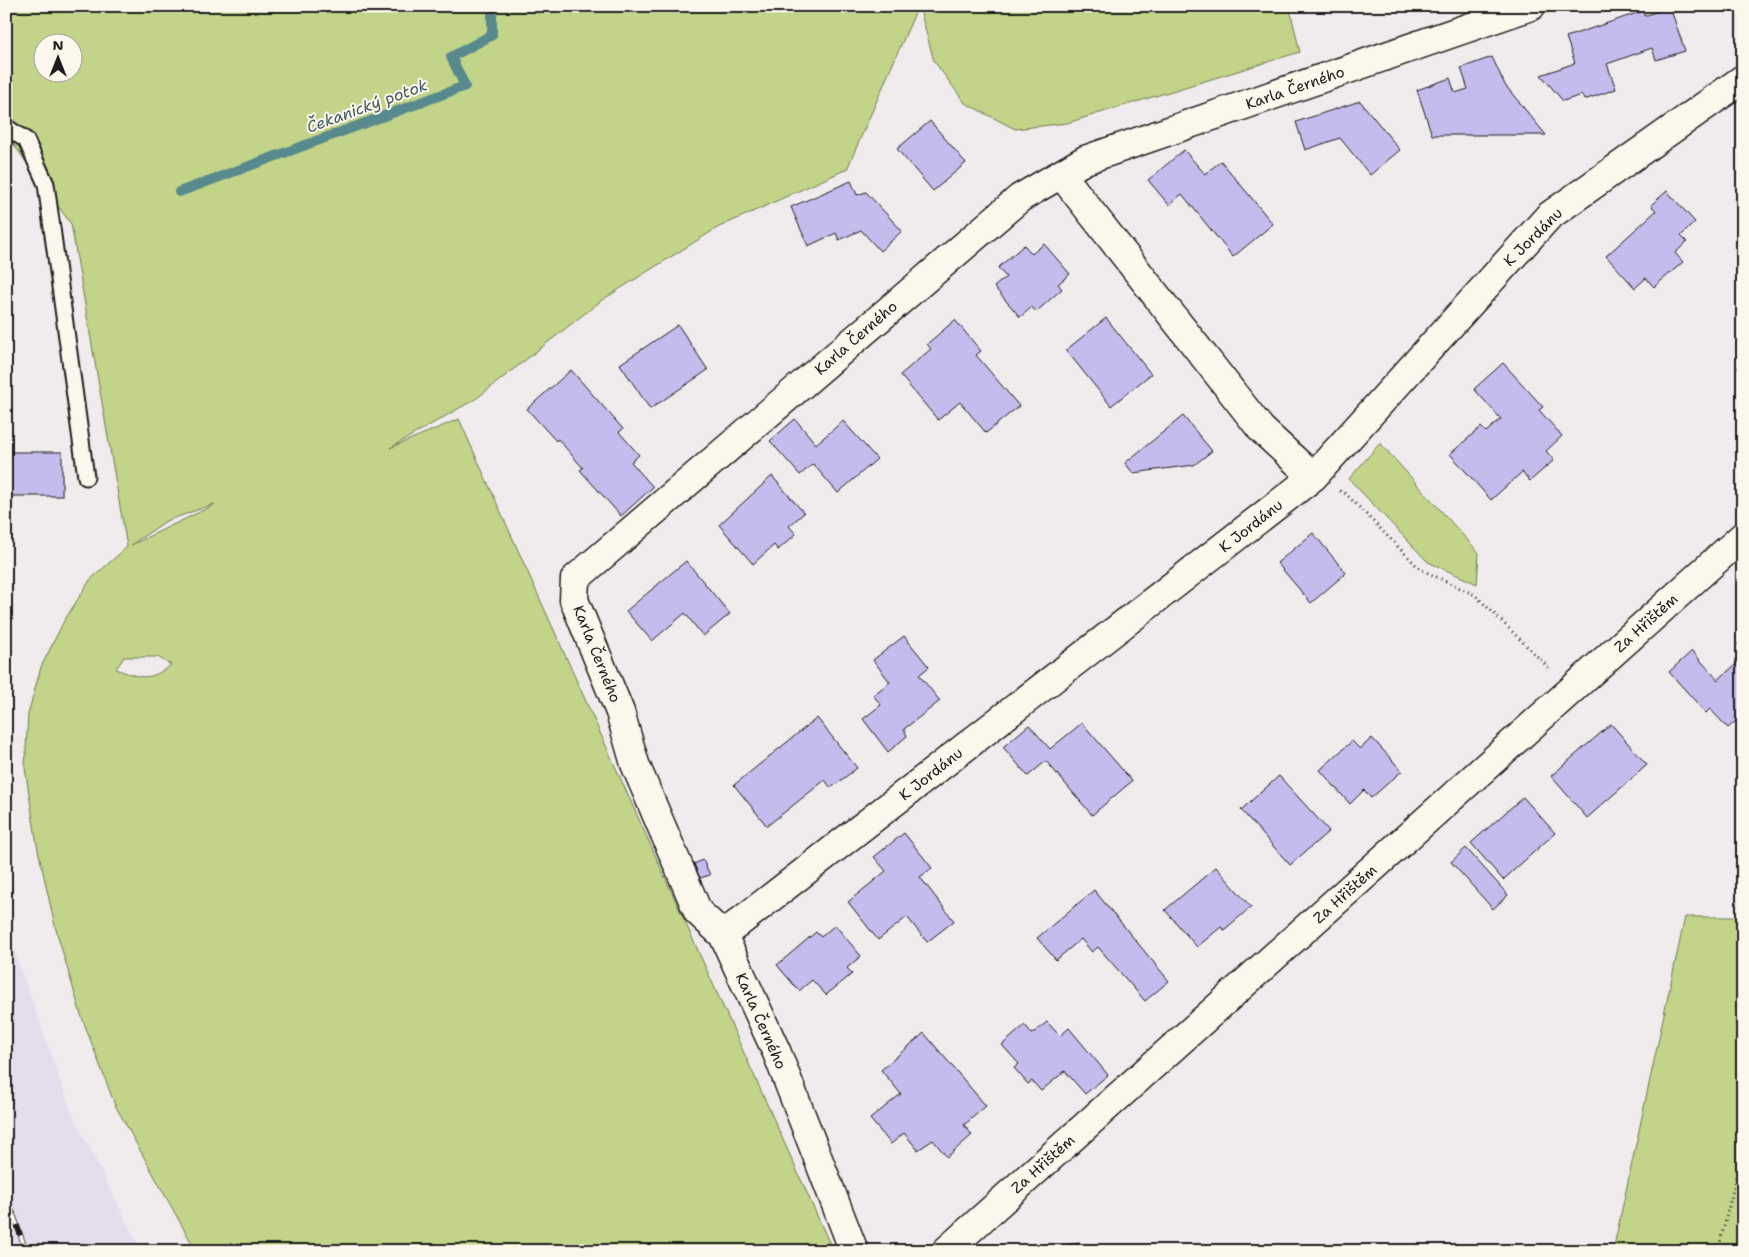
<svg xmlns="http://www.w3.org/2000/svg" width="1749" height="1257" font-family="'Shantell Sans',sans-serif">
	<rect width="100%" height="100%" fill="#f0ebec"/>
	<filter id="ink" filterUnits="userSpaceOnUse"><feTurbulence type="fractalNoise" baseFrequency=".02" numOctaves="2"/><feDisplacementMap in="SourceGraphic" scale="10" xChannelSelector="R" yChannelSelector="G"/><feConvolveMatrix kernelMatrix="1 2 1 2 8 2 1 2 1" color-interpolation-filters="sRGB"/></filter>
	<g filter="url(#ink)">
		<path fill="#e3dded" d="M6,928l65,183 70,140h-135z"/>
		<path fill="#c2d489" stroke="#6f7852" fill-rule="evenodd" d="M6,6h912l-71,163 -130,59 -115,72 -125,98 -87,50 69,-29 374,832h-637l-81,-146 -34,-90 -26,-89 -18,-81 -12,-77 3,-54 13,-47 23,-46 26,-41 37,-33 -56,-323 -65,-90zM42,42h30v30h-30zM214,504v1l-83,40 35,-24zM124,657h34l13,8c-22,17 -31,13 -55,4z
			M919,6h370l11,46 -233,71 -52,6 -50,-26 -31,-42z
			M1380,443l99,110 -2,31 -49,-22 -79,-83z
			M1685,917h58v334h-130z"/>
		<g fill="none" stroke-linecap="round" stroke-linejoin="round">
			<path stroke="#598a8d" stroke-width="10" d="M179,192l286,-106 -14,-29 41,-22v-29"/>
		</g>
		<path fill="#c5bcee" stroke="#1c1c1c" d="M1322,6h18l-16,6z
			M1670,7l15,44 -29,9 -4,-12 -45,16 9,25 -32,11 -2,-5 -19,6 -22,-26 34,-12 -9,-26 77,-26 1,5z
			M1492,57l13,28 41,50h-114l-15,-45 33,-12 5,15 13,-4 -7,-21z
			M1360,101l40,49 -30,25 -30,-37 -35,12 -9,-28z
			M930,121l36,42 -33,28 -36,-42z
			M1184,150l21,24 16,-13 52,63 -40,33 -51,-63 -13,11 -21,-25z
			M851,181l6,14 9,-3 36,39 -22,20 -19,-21 -22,10 -3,-7 -28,13 -17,-39z
			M1667,191l28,31 -14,14 6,6 -12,11 8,9 -29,25 -8,-9 -11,10 -29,-32 50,-45 -5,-6z
			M1044,244l26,30 -12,10 4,5 -26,23 -4,-5 -12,10 -26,-30 12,-10 -8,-9 26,-23 8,9z
			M1106,318l45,56 -40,32 -45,-56z
			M955,320l26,31 -5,4 43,51 -33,27 -26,-31 -22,18 -38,-45 31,-26 -4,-5z
			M678,325l30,45 -58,39 -30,-45z
			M1503,363l40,44 -4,3 23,26 -16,15 8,9 -24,21 -8,-9 -31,28 -41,-46 31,-27 5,5 15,-13 -27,-30z
			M1743,363v11l-6,-6z
			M571,370l52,59 -4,3 20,23 -8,7 22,25 -32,29 -41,-46 3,-2 -25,-29 -2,2 -29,-32z
			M1183,416l29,35 -18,14 -61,8 -8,-10z
			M795,419l21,25 27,-23 34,38 -39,34 -25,-29 -13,11 -30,-34z
			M6,452h56v44h-56z
			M772,476l32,37 -15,13 7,8 -18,16 -4,-5 -21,19 -34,-39z
			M1313,533l33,40 -35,30 -34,-40z
			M686,561l44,53 -27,22 -18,-23 -33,28 -26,-30z
			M904,636l25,31 -10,8 21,26 -36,28 3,7 -19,16 -25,-33 18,-14 -8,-10 17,-13 -17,-22z
			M1743,639v12l-6,-7z
			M1692,651l26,29 25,-22v57l-15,13 -18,-19 -4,4 -37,-41z
			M817,718l40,50 -26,20 -6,-8 -58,46 -33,-41z
			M1082,723l50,58 -40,34 -46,-54 -18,15 -25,-29 26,-22 21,24z
			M1611,724l36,41 -60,53 -36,-42z
			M1372,738l30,33 -31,27 -7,-8 -14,14 -30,-34 32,-29 8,8z
			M1279,776l50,55 -39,34 -49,-55z
			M1523,797l32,36 -52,47 -32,-37z
			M904,833l28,35 -12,9 34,44 -27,21 -20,-25 -29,23 -30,-38 38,-31 -12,-14z
			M1466,848l42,47 -15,14 -42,-47z
			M703,860l7,15 -10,3 -6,-14z
			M1216,867l35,40 -27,23 -3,-3 -24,20 -32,-37z
			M1094,890l75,91 -24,20 -47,-54 -6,5 -11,-13 -25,21 -19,-22z
			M835,925l26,31 -14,12 5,6 -26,21 -14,-15 -13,11 -22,-26 39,-33 5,5z
			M1047,1022l13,14 9,-8 39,47 -23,19 -20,-23 -24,20 -9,-10 -4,3 -14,-16 5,-4 -17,-19 23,-20 7,9z
			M924,1033l62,73 -22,19 8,10 -25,22 -14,-17 -15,10 -14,-17 -13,11 -21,-25 31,-25 -20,-24z
			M1080,1243l1,8h-46v-2z"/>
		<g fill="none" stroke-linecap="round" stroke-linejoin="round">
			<g stroke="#1c1c1c" stroke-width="19">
				<path id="service" d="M6,127l20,13 20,44 40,293"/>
			</g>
			<g stroke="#1c1c1c" stroke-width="31">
				<path id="minor" d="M1061,174l200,255 52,48
					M723,935l590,-458 236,-261 194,-137
					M854,1251l-77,-198 -54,-118 -25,-23 -63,-148 -15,-52 -46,-112 1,-21 445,-381 65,-38 446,-154
					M946,1251l797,-715"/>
			</g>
			<path stroke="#1c1c1c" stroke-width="3" stroke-dasharray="1 4" stroke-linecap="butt" d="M1340,491l6,3 74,75 55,26 74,73
				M1718,1251l25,-102"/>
			<use href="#service" stroke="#fbf7ec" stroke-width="15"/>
			<use href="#minor" stroke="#fbf7ec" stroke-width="28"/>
			<g stroke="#1c1c1c" stroke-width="5.5">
				<path id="rail" d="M6,1194l20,57"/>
			</g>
			<use href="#rail" stroke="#fbf7ec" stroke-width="4" stroke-dasharray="11" stroke-linecap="butt"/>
		</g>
	</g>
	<g text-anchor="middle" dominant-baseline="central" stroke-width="4" stroke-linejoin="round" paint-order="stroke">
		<g font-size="15" fill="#1c1c1c" stroke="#fbf7ec">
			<text transform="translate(1295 88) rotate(-19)">Karla Černého</text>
			<text transform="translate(1533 237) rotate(-45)">K Jordánu</text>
			<text transform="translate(856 338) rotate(-41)">Karla Černého</text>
			<text transform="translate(1251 526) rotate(-38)">K Jordánu</text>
			<text transform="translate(1646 623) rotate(-42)">Za Hřištěm</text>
			<text transform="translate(597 654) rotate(68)">Karla Černého</text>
			<text transform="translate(931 774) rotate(-38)">K Jordánu</text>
			<text transform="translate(1345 894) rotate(-42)">Za Hřištěm</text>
			<text transform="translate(761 1021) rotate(66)">Karla Černého</text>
			<text transform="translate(1043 1164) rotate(-42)">Za Hřištěm</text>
		</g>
		<g font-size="16" font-style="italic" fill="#3f5c5e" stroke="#fbf7ec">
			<text transform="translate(367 106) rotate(-20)">Čekanický potok</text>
		</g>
	</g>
	<rect width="1749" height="1257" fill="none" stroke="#fbf7ec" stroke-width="25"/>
	<rect x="12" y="12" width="1724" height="1232" fill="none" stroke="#1c1c1c" stroke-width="2" filter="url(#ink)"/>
	<g transform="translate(58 58)"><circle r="24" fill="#fbf7ec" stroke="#a29f99"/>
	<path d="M0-4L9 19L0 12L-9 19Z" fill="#1c1c1c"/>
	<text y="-8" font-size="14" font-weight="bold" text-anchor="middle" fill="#1c1c1c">N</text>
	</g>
</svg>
